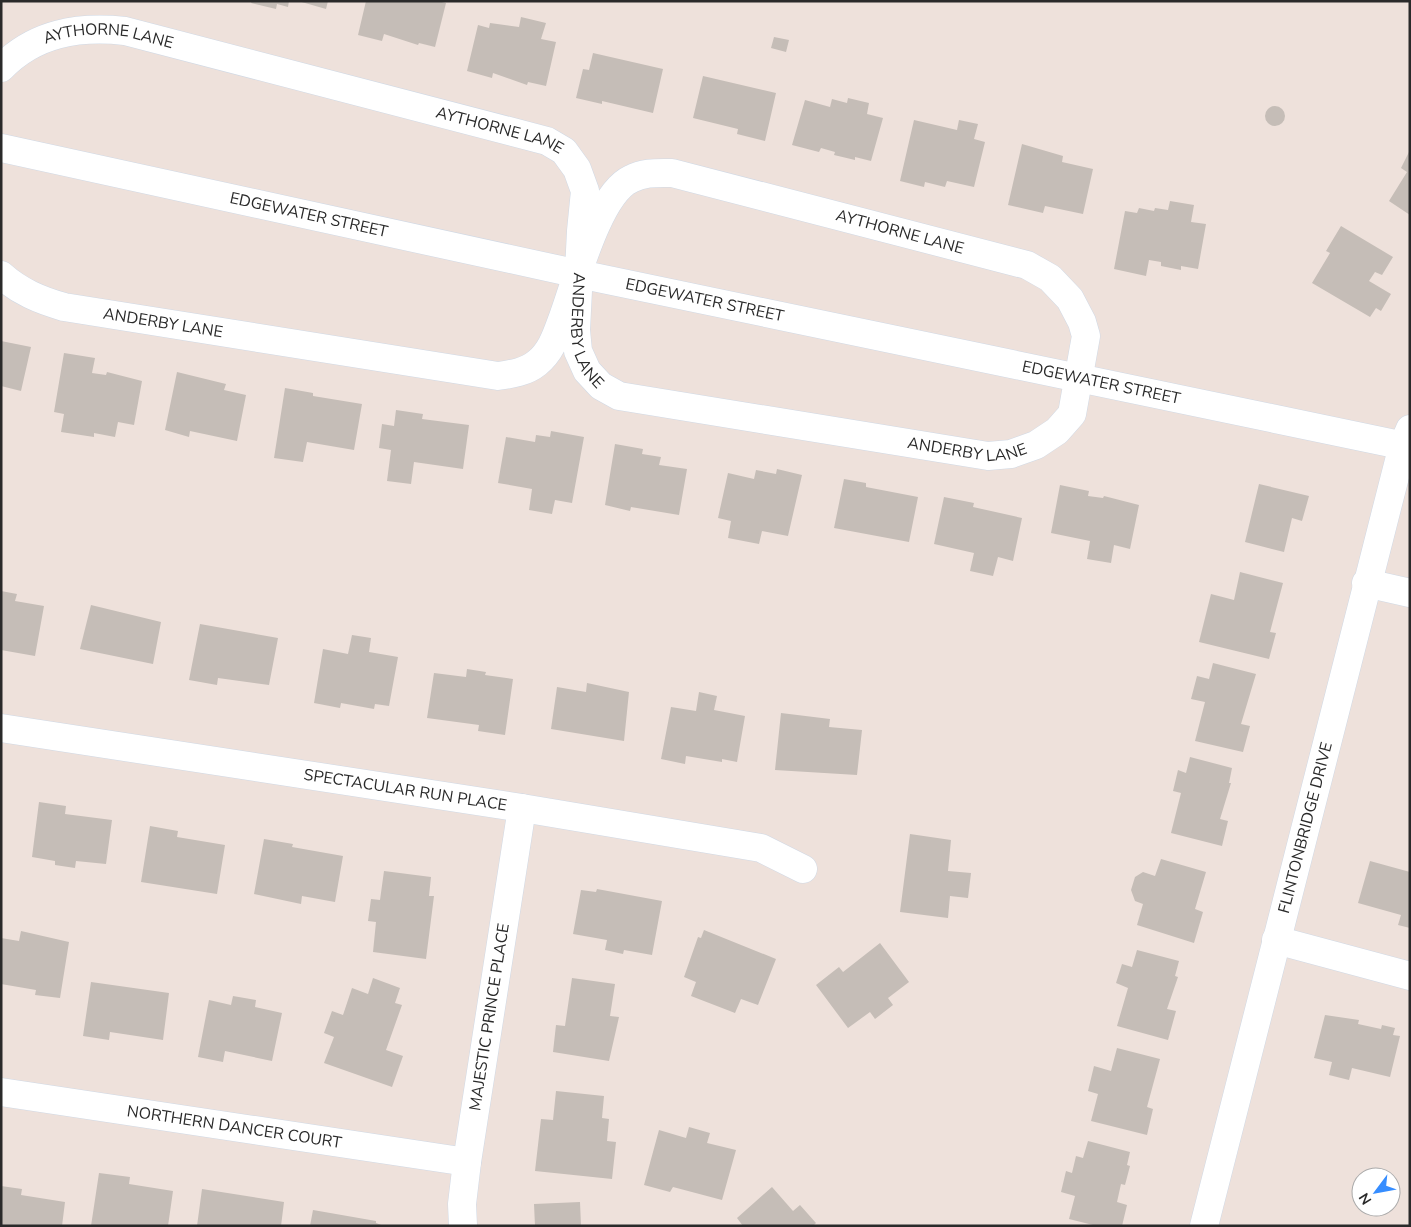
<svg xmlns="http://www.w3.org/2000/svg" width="1411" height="1227" font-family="'Nunito Sans',sans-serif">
	<rect width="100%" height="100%" fill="#eee1db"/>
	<path fill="#c5bdb7" d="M252,1h37l-1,6 -11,-3 -1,5 -25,-6z
		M298,1h30l-2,8z
		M366,1h72l8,2 -11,44 -16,-4 -1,2 -34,-11 -2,7 -24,-6z
		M521,17l25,6 -5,16 15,3 -10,44 -18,-4 -1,3 -34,-12 -1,5 -25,-7 11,-46 11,3 1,-5 29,4z
		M774,37l15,3 -3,12 -15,-4z
		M593,53l70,16 -10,44 -51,-12v3l-26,-6 7,-29 6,1z
		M703,76l73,17 -11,48 -28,-7 1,-5 -45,-11z
		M848,98l21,5 -2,11 16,4 -12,43 -16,-4v3l-21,-5 1,-3 -14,-4 -2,4 -27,-7 13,-45 25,7 2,-8 15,4z
		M1265 116a10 10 0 1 1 20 0a10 10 0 1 1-20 0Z
		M914,120l43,10 2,-10 19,4 -4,15 11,3 -11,45 -27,-6 -2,6 -20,-5 -1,5 -24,-6z
		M1022,144l41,12 -1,6 31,7 -10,45 -38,-8 -2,7 -35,-8z
		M1410,150v65l-21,-14 18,-29 -6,-4z
		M1170,201l24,4 -3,17 15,2 -8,45 -17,-3v4l-20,-4v-4l-12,-2 -3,16 -32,-7 11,-58 12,2 2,-5 15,3 1,-3 13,2z
		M1341,226l52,31 -11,18 -7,-3 -6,9 22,13 -10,17 -5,-3 -6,9 -58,-34 18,-30 -4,-2z
		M1,341l30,6 -10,44 -20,-5z
		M64,353l31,5 -3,15 14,2 1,-3 35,9 -8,44 -16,-3 -3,15 -21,-4v4l-33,-5 3,-18 -10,-2z
		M177,372l49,12 -2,6 22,5 -9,46 -47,-10 -1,6 -24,-7z
		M285,388l28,5v3l49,8 -8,46 -47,-8 -4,20 -29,-4z
		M396,410l27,4 -1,5 47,6 -6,44 -49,-7 -3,22 -24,-3 4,-31 -12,-2 3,-24 12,2z
		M551,431l33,6 -12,66 -17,-3 -3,14 -23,-4 3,-21 -34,-6 8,-46 29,5 1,-7 14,2z
		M615,444l28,5 -1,5 19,3 -2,8 28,4 -8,46 -48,-8 -1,4 -25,-6z
		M777,469l25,6 -14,61 -26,-5 -3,13 -31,-6 3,-17 -13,-3 10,-45 26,6 2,-9 20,4z
		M844,479l22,4v4l52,10 -9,45 -75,-14z
		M1259,484l50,12 -7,25 -10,-3 -8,34 -39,-10z
		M1060,485l29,6 -1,5 15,2 1,-2 35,9 -9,44 -16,-4 -3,18 -24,-4 3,-18 -39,-8z
		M944,497l30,6 -1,4 49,11 -9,43 -15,-4 -5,19 -23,-5 4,-18 -40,-9z
		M1240,572l43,11 -13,49 6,1 -7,26 -70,-17 12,-48 23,6z
		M1,591l16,3 -2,7 29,5 -9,50 -34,-6z
		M91,605l70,17 -8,42 -73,-15z
		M200,624l78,14 -9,47 -51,-7 -1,7 -28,-5z
		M352,635l19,3 -2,14 29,5 -9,49 -14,-2 -1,5 -33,-6 -1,5 -26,-5 9,-54 25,5z
		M1213,663l43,11 -15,50 9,2 -7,26 -48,-11 10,-39 -14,-3 6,-23 12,3z
		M467,669l19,3 -1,3 28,4 -8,56 -27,-4 1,-6 -52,-7 7,-45 32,4z
		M587,683l42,9 -5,49 -73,-12 6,-42 29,5z
		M699,692l18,4 -3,14 31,6 -8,46 -15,-3v3l-36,-6 -1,8 -24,-5 10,-52 25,4z
		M781,713l49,6 -1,8 33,3 -5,45 -82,-5z
		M1190,757l42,11 -3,15h2l-11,36 8,2 -6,25 -51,-13 10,-40 -8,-2 5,-21 8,3z
		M39,802l27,4 -1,8 47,6 -6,44 -30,-3 -1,7 -20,-3v-4l-23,-4z
		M150,826l28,5 -1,6 48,8 -8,49 -76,-12z
		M910,834l41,6 -3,31 23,2 -3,25 -18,-2 -2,22 -48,-6z
		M264,839l29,5 -1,3 51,9 -8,46 -33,-6 -1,8 -47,-10z
		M1161,859l45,13 -11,37 8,3 -9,31 -57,-18 6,-21 -8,-3 -4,-11 4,-13 8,-5 12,4z
		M1370,861l40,11v56l-12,-3 3,-10 -43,-12z
		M384,871l47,6 -2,19h5l-8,63 -53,-7 3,-30 -8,-1 3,-22 9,1z
		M597,889l65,12 -10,54 -28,-5 -1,4 -18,-4 2,-10 -34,-6 8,-44 15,2z
		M704,930l72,29 -18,46 -17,-6 -6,14 -44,-17 5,-14 -12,-5 14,-40 3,1z
		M21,931l48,11 -9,56 -25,-3 1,-5 -35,-6v-46l18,3z
		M880,943l29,39 -21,16 5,7 -18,14 -5,-7 -22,16 -32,-43 23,-18 4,5z
		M1137,950l42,11 -4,15 3,1 -11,32 9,2 -8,29 -51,-14 11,-38 -12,-5 6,-19 10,3z
		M373,978l27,10 -5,15 7,2 -16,45 17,6 -11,31 -68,-24 10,-26 -10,-4 8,-22 11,4 9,-27 16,6z
		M572,978l43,6 -5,32 9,1 -10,44 -56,-9 3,-27 9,1z
		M91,982l78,11 -6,47 -53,-8 -1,8 -26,-4z
		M233,996l23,4 -1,7 27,6 -10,48 -47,-10 -2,11 -25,-5 11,-57 22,5z
		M1325,1015l34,5 -1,4 23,5 1,-4 13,3 -2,7 7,1 -10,41 -38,-9 -3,12 -20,-5 3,-13 -18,-4z
		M1117,1048l43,11 -13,48 6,2 -6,26 -56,-14 7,-27 -10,-3 6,-25 17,5z
		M556,1091l48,5 -2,22 7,1 -2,22 9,1 -4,37 -77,-8 6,-52 12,1z
		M689,1127l21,6 -3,10 29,7 -14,50 -49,-13 -3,5 -26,-7 15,-55 27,8z
		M1088,1141l42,11 -3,13 3,1 -5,19 -4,-1 -4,18 10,3 -5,21h-25l-28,-7 6,-23 -14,-4 5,-21 6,2 4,-17 7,2z
		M99,1173l31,4 -1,7 44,7 -5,35h-77z
		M1,1186l21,3 -1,6 44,7 -3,24h-61z
		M772,1187l21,24 7,-6 16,18 -3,3h-70l-6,-8z
		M202,1189l82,13 -3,24h-84z
		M580,1202l1,24h-46l-1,-22z
		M313,1210l63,11v2l8,3h-74z"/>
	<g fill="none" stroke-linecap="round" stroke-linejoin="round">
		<g stroke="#d0d9e5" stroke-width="29">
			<g id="minor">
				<path id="s1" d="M1,68c34,-35 77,-42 124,-37l422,110 17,10 13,18 8,22 -4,40 -5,99 2,21 9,20 14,15 18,10 369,60 23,-2 25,-9 21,-14 15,-17 14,-78 -4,-14 -12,-23 -20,-21 -23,-13 -355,-92c-15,0 -28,-1 -41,6 -33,15 -55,103 -68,138 -6,16 -11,34 -26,46 -11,9 -25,11 -39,13l-434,-69c-24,-7 -44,-15 -63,-32"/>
				<path d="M1366,583l44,10"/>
				<path id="s2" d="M1,728l521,80 239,40 42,21"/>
				<path d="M1276,940l134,36"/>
				<path id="s3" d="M1,1092l466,70"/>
				<path id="s4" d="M463,1226l-1,-22 5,-42 55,-354"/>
				<path id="s5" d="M1204,1226l199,-781 7,-16"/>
			</g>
		</g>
		<g stroke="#d0d9e5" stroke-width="29">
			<g id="tertiary">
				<path id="s6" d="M1,148l578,126 831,173"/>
			</g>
		</g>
		<use href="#minor" stroke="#fff" stroke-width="28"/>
		<use href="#tertiary" stroke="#fff" stroke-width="28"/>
	</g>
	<g text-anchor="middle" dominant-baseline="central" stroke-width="5" stroke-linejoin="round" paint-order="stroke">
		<g font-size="16" fill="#2a2a2a" stroke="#fff">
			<text stroke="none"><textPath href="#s1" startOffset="118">AYTHORNE LANE</textPath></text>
			<text stroke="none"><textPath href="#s1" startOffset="522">AYTHORNE LANE</textPath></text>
			<text stroke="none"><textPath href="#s6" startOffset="315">EDGEWATER STREET</textPath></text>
			<text transform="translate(900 232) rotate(15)">AYTHORNE LANE</text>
			<text stroke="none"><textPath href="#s6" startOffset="720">EDGEWATER STREET</textPath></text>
			<text transform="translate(163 323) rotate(9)">ANDERBY LANE</text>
			<text stroke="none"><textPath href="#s1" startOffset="778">ANDERBY LANE</textPath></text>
			<text stroke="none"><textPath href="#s6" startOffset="1125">EDGEWATER STREET</textPath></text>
			<text stroke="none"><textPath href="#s1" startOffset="1212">ANDERBY LANE</textPath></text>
			<text stroke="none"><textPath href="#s2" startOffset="409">SPECTACULAR RUN PLACE</textPath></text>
			<text stroke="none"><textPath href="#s5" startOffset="411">FLINTONBRIDGE DRIVE</textPath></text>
			<text stroke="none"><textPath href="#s4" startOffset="211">MAJESTIC PRINCE PLACE</textPath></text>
			<text stroke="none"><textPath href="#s3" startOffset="236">NORTHERN DANCER COURT</textPath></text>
		</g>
	</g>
	<rect width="1411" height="1227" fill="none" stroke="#2a2a2a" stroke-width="5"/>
	<g transform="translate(1376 1192) rotate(238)"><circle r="24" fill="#ffffff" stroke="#aaaaaa"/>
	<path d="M0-4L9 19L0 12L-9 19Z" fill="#368dff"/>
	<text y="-8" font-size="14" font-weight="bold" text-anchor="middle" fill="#2a2a2a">N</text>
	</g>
</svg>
